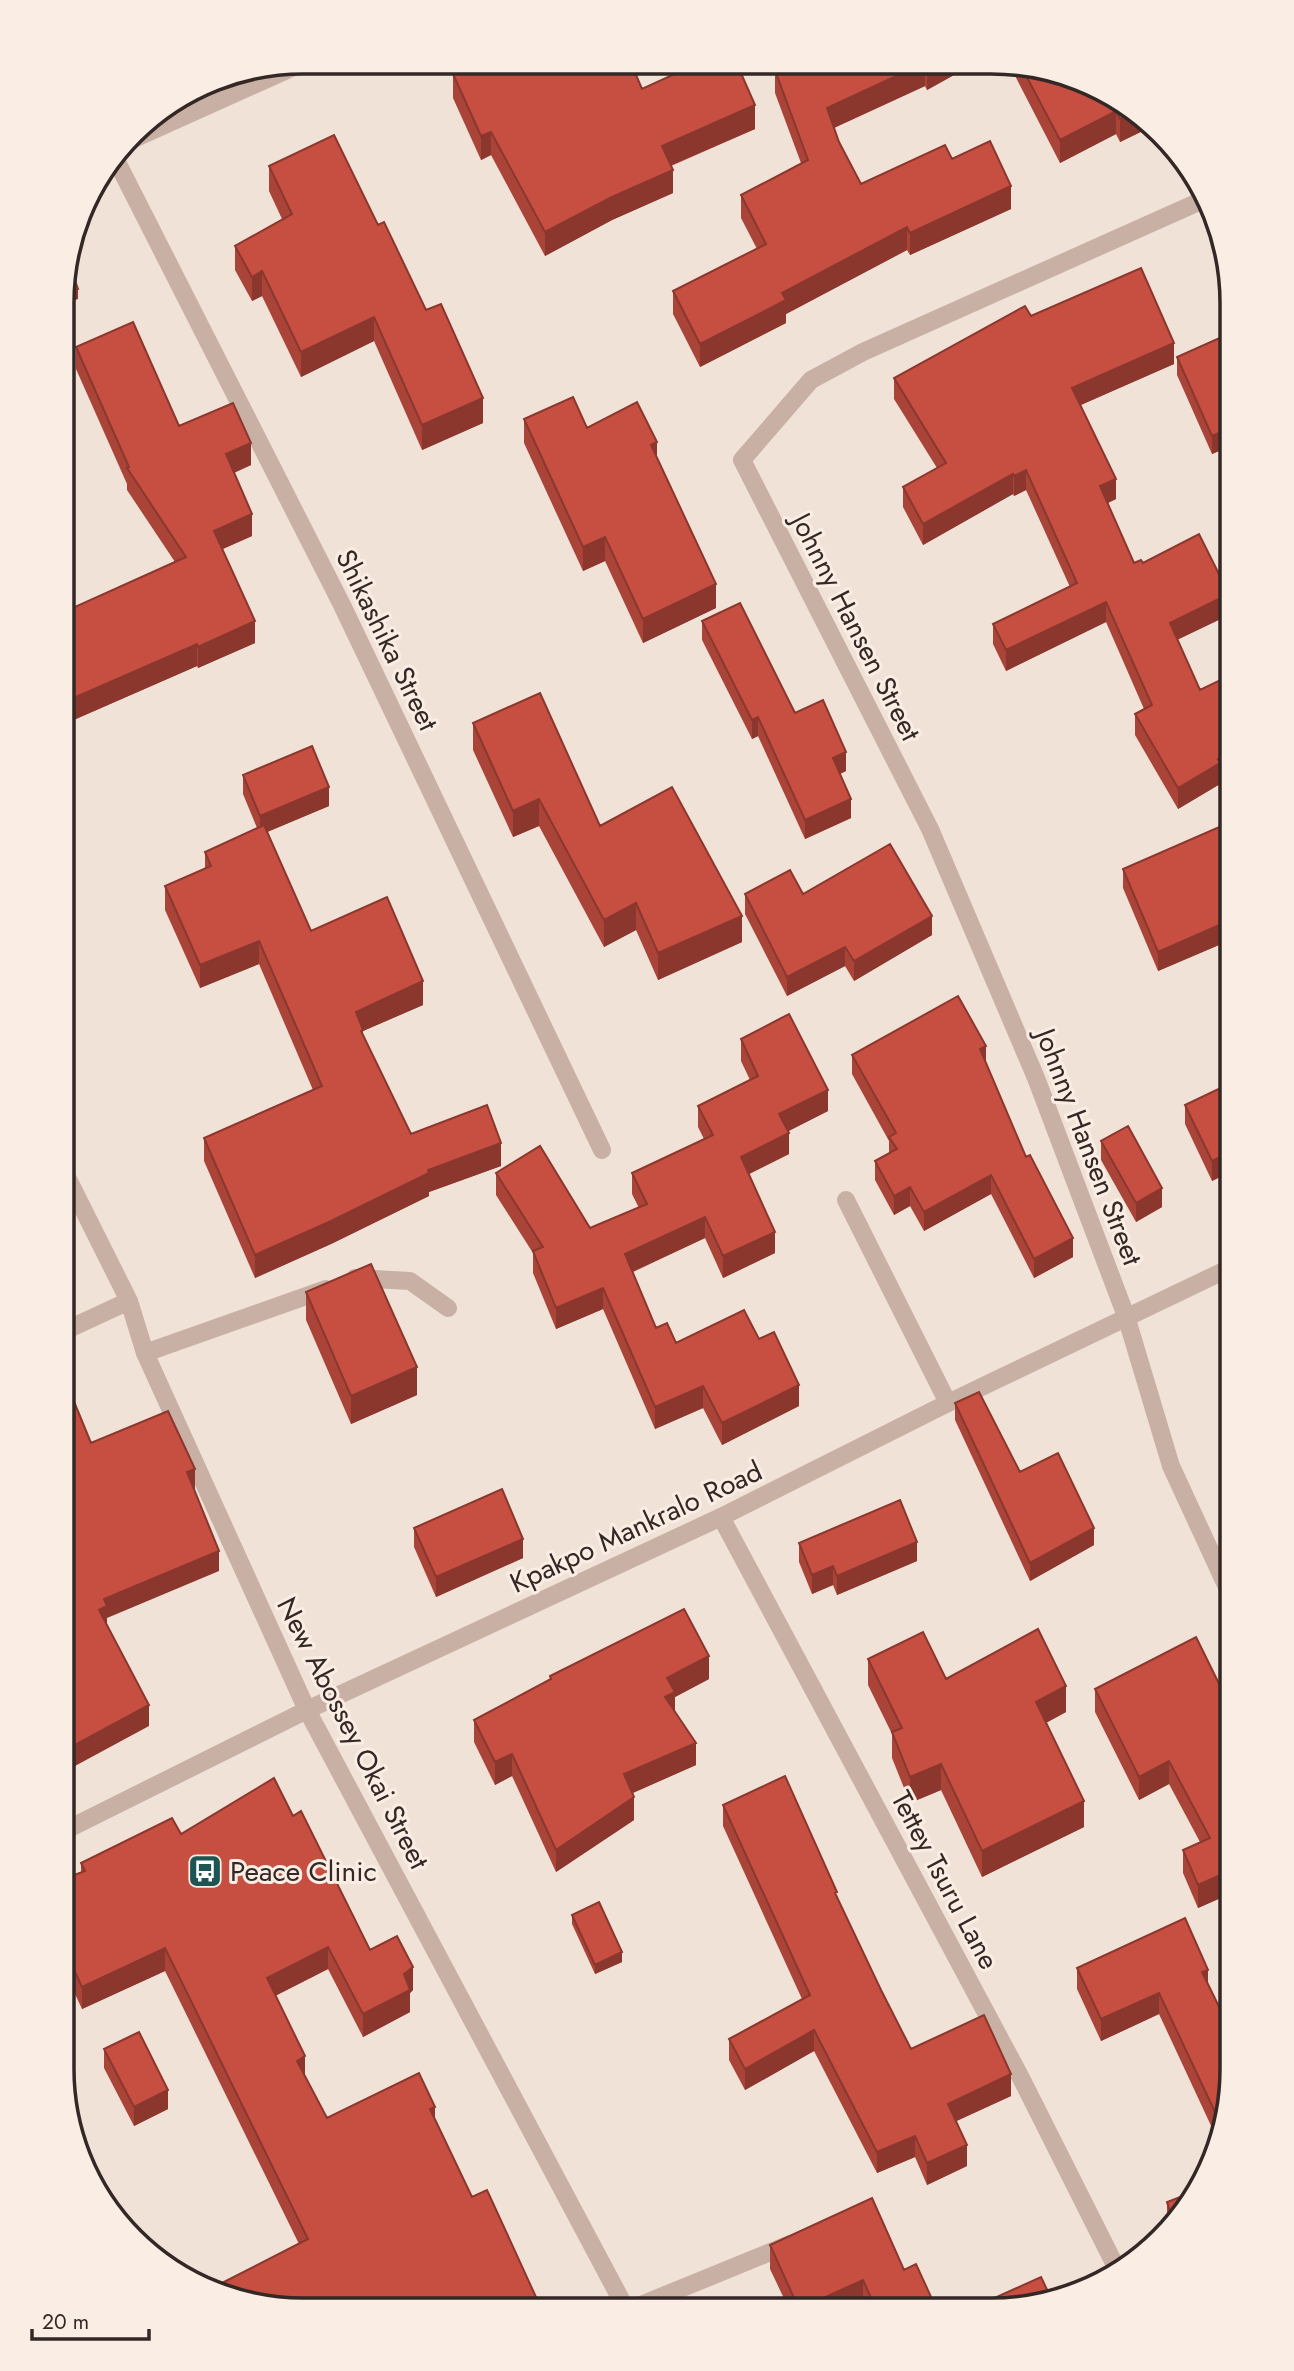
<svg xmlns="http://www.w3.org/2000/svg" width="1294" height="2371" font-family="Jost,sans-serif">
	<rect width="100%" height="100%" fill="#f1e2d8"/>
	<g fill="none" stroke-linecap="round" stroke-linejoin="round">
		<path stroke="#c9b0a4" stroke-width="18" d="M846,1200l102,203
			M355,1278l55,3 38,27
			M145,1353l181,-64
			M631,2309l159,-65"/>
		<path stroke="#c9b0a4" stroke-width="18" d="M129,141l178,-80
			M115,158l227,447 260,545
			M1203,200l-340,152 -52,28 -69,80 188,369 106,249 90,238 45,150 61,132
			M62,1167l67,134 16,52 162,357 319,599
			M62,1332l67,-31
			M721,1517l300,561 97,193"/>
		<path stroke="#c9b0a4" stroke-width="18" d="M62,1832l245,-122 414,-193 227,-114 284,-136"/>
	</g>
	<path fill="#aa4438" d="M790,64l182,1 -45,25 -2,-4 -91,42 5,14 22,42 91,-25 59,50 -101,46 -3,-5 -121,64v9l-86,44 -27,-53v-23l84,-42 -16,-31v-23l60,-32 -26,-70v-23z
		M1010,66h28l112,55 3,5 -33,16 -4,-8 -56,29z
		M701,69l54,60 -84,37 2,27 -61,27 -67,36 -54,-101 -10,5 -28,-62v-24h81l108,15z
		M269,166l109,59 48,85 57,113 -61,27 -48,-109 -73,36 -39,-81 -10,5 -17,-31v-24l47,-27 -13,-28z
		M1031,316l143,48 -94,41 36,94 -9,4 27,60h9l86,52 -52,25 23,50 33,-16v99l-13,6v5l-42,25 -43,-74v-21l9,-5 -38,-87 -100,49 -13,-27v-20l77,-37 -44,-97 -12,6 -1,-2 -90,51 -20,-38v-20l34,-19 -43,-69v-21z
		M1233,332v113l-21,9 -35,-79v-18z
		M76,347l103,79 72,39 -17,8 18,63 -30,13 33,94 -57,25 -1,-2 -128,56 -6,-15v-98l1,3 111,-50 -48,-72v-6l-51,-115z
		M524,419l63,9 129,180 -73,35 -38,-82 -22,10 -59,-128z
		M702,621l93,92 51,58 -6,3 11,44 -46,21 -47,-103 -6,3 -50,-99z
		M473,723l127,103 142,116 -84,38 -22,-50 -32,17 -65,-121 -26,11 -40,-87z
		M243,775l86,31 -62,26 44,99 112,74 -60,26v4l48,99 90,32 -72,26v4l-98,48 -76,34 -51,-117v-23l109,-48 -54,-126 -59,24 -35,-78v-24l40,-18v-16l52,-24 -14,-34z
		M1233,821v130l-3,-6 -2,1 -2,-4 -68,29 -35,-83v-19z
		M745,894h58l129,41 -78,46 -9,-15 -58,30 -42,-82z
		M741,1039l87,72 -40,20 1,23 -40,20 26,79 -52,25 -18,-40 -72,34 23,56 20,15 83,-4 40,67 -77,39 -19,-37 -48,21 -52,-120 -47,20 -23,-56v-20l-37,-58v-22l94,55 49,-20 -7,-14v-21l72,-34 -6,-12v-21l52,-26 -9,-19z
		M852,1055l134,7 40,95 47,100 -39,21 -43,-84 -67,37 -14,-25 -16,9 -19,-35v-19l14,-8v-12l-37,-67z
		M1233,1082l-1,89 -20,10 -27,-57v-19z
		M1101,1141l61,66 -26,15 -35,-62z
		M306,1292l111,103 -66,29 -45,-104z
		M955,1403l65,69 74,73 -64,36 -75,-161z
		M414,1528l109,30 -87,39 -22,-50z
		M799,1543l118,18 -80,34 -4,-10 -21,9 -13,-32z
		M868,1659l198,53 -20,11 38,104 -102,50 -41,-87 -31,13 -18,-45v-24l-24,-49z
		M550,1676l159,3 -34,18v14l21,54 -64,28 2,27 -78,52 -44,-96 -17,9 -21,-43v-22l76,-40z
		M1095,1689l137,21v183l-34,15 -15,-35v-23l17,-8 -31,-58 -30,16 -44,-88z
		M723,1805l114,93 44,92 30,59 100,47 -55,25 11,45 -40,19 -12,-28 -38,16 -63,-122 -69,39 -16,-30v-21l73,-40 -79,-173z
		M293,1816l77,134 43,40 -3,3v19l-47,25 -35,-68 -53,27 30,82 22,40 108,2 37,77 69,111h-270l-53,-16v-7l81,-41 -134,-273 -83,38 -21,-45v-84l20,-8v-9l100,-29z
		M572,1915l50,47 -27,12 -23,-50z
		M1077,1968l131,16 22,51 2,49 -12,61 -61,-131 -58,27 -24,-52z
		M104,2049l64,60 -34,17 -30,-58z
		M1167,2202l16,13 -14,14 -2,-6z
		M770,2245l134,25 33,40 -72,-1 -2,-5 -12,5h-62l-19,-40z"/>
	<path fill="#8b372e" d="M920,65h5v21l-98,45v-23z
		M930,65h42l-45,25v-23z
		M755,105v24l-93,40v-23z
		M1116,111v23l-56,29v-23z
		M1133,113l17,8 3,5 -33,16v-23z
		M491,132v23l-10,5v-24z
		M673,170v23l-61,27 -67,36v-24l67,-35z
		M1011,186v23l-101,46v-22z
		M907,227v23l-121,64v9l-86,44v-23l82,-51z
		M262,271v25l-10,5v-24z
		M78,289v10l-15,6v-10z
		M374,317v24l-73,36v-25z
		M1174,343v21l-102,45v-21z
		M483,398v25l-61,27v-25z
		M1233,427v18l-21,9v-18z
		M657,442v24l-6,-21z
		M251,443v22l-25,11v-22z
		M1026,470v20l-12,6v-20z
		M1013,474v20l-90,51v-21z
		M1116,479v20l-16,8v-21z
		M252,514v22l-38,17v-22z
		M605,537v24l-22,10v-24z
		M716,584v24l-73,35v-24z
		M1229,594v21l-59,28v-20z
		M1106,602v20l-100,49v-21z
		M255,621v22l-57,25v-21z
		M197,644v22l-128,56v-22z
		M758,717v19l-6,3v-19z
		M846,752v19l-13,6v-19z
		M1233,753v20l-13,6v5l-42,25v-21l40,-29z
		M329,787v19l-69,29v-19z
		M539,799v27l-26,11v-26z
		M851,799v19l-46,21v-19z
		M636,903v27l-32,17v-27z
		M742,916v26l-84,38v-27z
		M932,916v19l-78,46v-20z
		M1226,922v20l-68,29v-19z
		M1228,926h2v19l-2,1z
		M259,941v23l-59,24v-23z
		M845,947v19l-58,30v-19z
		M423,981v24l-60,26v22l-7,-41z
		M986,1046v19l-6,-16z
		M828,1090v21l-49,25v-22z
		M789,1133v21l-48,24v-21z
		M501,1143v23l-72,26v4l-98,48 -76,34v-23l173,-85z
		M1232,1152v19l-20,10v-20z
		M991,1175v19l-67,37v-19z
		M910,1187v19l-16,9v-19z
		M1162,1188v19l-26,15v-19z
		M705,1217v21l-80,37v-21z
		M775,1232v21l-52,25v-22z
		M1073,1238v19l-39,21v-19z
		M603,1288v21l-47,20v-21z
		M417,1367v28l-66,29v-28z
		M799,1385v21l-77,39v-22z
		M703,1386v22l-48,21v-22z
		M195,1469v21l-8,3v-21z
		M1094,1528v17l-64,36v-18z
		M523,1539v19l-87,39v-20z
		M917,1542v19l-80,34v-19z
		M219,1551v20l-112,47v9l-8,-17 5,-11z
		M833,1566v19l-21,9v-19z
		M709,1656v23l-34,18v18l-10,-18 2,-19z
		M1066,1686v26l-30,16v-26z
		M149,1705v21l-87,47v-21z
		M696,1743v22l-72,32v-23z
		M512,1754v22l-17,9v-23z
		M1169,1761v23l-30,16v-23z
		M941,1764v26l-31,13v-26z
		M634,1797v23l-78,52v-22z
		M1084,1801v26l-102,50v-26z
		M1232,1870v23l-34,15v-23z
		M328,1947v22l-61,31v-22z
		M165,1948v23l-83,38v-22z
		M622,1952v10l-27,12v-9z
		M413,1967v23l-3,3v19l-47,25v-23l41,-40z
		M1208,1970v21l-6,-19z
		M1159,1993v21l-58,27v-22z
		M814,2030v21l-69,39v-21z
		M305,2056v23l-8,-18z
		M1011,2074v22l-63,29v-21z
		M168,2090v19l-34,17v-19z
		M435,2107v22l-5,-20z
		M915,2136v21l-38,16v-21z
		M967,2145v21l-40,19v-22z
		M863,2280v24l-12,5h-52z
		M310,2298v10h-18z"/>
	<path fill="#c64f41" stroke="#8b372e" stroke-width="2" d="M480,62l49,1 5,11 25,-11h72l11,26 52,-24 7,4h6l6,-5h24l18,41 -93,41 11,24 -61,27 -67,35 -54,-100 -10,4 -28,-62z
		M790,64l130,1 -93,43 12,34 22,42 84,-39 7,14 38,-18 21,45 -101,47 -3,-6 -125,66 4,7 -86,44 -27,-53 93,-47 -25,-49 67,-35 -33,-90z
		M1021,66h17l95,47 -13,6 -4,-8 -56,29z
		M334,135l44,90 6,-3 42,88 15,-6 42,94 -61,27 -48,-108 -73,35 -39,-81 -10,6 -17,-31 57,-32 -23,-48z
		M67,259l11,30 -15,6v-23z
		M1141,268l33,75 -102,45 44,91 -16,7 34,77 7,-3 2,3 56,-29 30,60 -59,29 30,67 33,-16v79l-15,6 2,4 -42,25 -43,-74 17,-9 -46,-103 -100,48 -13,-26 84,-41 -51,-113 -12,6 -1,-2 -90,50 -20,-37 43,-24 -52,-85 131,-72 6,10z
		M133,322l46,104 54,-23 18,40 -25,11 26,60 -38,17 41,90 -57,26 -1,-3 -128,56 -6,-15v-76l1,3 122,-55 -59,-89 2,-1 -53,-120z
		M1233,332v95l-21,9 -35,-79z
		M573,397l14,31 50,-26 20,40 -6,3 65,139 -73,35 -38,-82 -22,10 -59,-128z
		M740,603l55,110 28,-13 23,52 -13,6 18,41 -46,21 -47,-103 -6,3 -50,-99z
		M540,693l60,133 72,-39 70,129 -84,37 -22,-50 -32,17 -65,-121 -26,12 -40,-88z
		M312,746l17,41 -69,29 -17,-41z
		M1233,821v111l-3,-6h-2l-2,-4 -68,30 -35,-83z
		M264,825l47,106 76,-34 36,84 -67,31 7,18 -2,1 50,103 76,-29 14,38 -73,27 1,3 -98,48 -76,34 -51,-117 118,-52 -63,-145 -59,24 -35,-79 46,-20 -6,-14z
		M890,844l42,72 -78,45 -9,-14 -58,30 -42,-83 45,-24 13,24z
		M958,996l28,50 -6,3 46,108 4,-2 43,83 -39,21 -43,-84 -67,37 -14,-25 -16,9 -19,-35 22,-12 -8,-12 7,-4 -44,-78z
		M789,1014l39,76 -49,24 10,19 -48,24 34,75 -52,24 -18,-39 -80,37 31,74 11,-5 9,20 68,-33 15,29 15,-7 25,53 -77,38 -19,-37 -48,21 -52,-119 -47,20 -23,-57 10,-4 -47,-74 44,-27 50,82 57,-24 -15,-31 81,-38 -15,-29 60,-30 -17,-37z
		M1233,1082l-1,70 -20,9 -27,-56z
		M1128,1126l34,62 -26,15 -35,-62z
		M371,1264l46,103 -66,29 -45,-104z
		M66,1382l25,61 77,-32 27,58 -8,3 32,79 -115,48 3,7 -8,4 50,95 -87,47v-369z
		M979,1392l41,80 38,-19 36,75 -64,35 -75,-160z
		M502,1489l21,50 -87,38 -22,-49z
		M900,1500l17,42 -80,34 -4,-10 -21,9 -13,-32z
		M684,1609l25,47 -42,22 8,14 -10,5 31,46 -72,31 10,23 -78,53 -44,-96 -17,8 -21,-42 77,-41 -1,-3z
		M1038,1629l28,57 -30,16 48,99 -102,50 -41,-87 -31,13 -18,-45 10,-4 -34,-69 55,-27 23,47z
		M1196,1637l36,73v160l-34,15 -15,-35 27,-12 -41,-77 -30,16 -44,-88z
		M785,1776l52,116 -2,1 46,97 30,59 73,-34 27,59 -63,30 19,41 -40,18 -12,-27 -38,16 -63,-122 -69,39 -16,-30 81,-44 -87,-190z
		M274,1778l19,38 8,-5 69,139 27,-14 16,31 -9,7 6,16 -47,24 -35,-67 -61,31 38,78 -8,5 30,57 92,-45 16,34 -5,2 42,88 15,-7 54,118h-226l-5,-10 -18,10h-21l-49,-15 -4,-8 90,-46 -143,-291 -83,39 -21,-45v-62l24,-9 -4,-8 91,-45 9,16z
		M599,1902l23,50 -27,13 -23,-50z
		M1185,1918l23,52 -6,2 28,57 -2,1 4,13v41l-9,45 -64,-136 -58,26 -24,-51z
		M139,2032l29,58 -34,17 -30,-58z
		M1196,2191l-13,24 -9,9 -7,-22z
		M872,2198l32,72 12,-6 21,46 -61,-1 -13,-29 -64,29 -29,-64z
		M1041,2277l11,23 -61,10h-23z
		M554,2304l2,4h-11z"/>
	<defs>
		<g id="bus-square" transform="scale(1.75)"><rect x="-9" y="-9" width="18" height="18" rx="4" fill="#1c5551" stroke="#f9ede4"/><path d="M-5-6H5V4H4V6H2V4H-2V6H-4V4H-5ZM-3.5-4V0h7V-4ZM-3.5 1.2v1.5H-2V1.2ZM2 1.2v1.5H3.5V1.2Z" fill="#fff"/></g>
	</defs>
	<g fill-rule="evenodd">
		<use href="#bus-square" x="205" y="1871"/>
	</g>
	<g text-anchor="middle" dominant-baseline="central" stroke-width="6" stroke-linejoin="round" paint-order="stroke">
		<g font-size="28" fill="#342826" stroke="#f9ede4">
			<text transform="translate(856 627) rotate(63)">Johnny Hansen Street</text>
			<text transform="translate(387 640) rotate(64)">Shikashika Street</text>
			<text transform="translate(1089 1147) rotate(69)">Johnny Hansen Street</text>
			<text transform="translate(636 1527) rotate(-25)">Kpakpo Mankralo Road</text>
			<text transform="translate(353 1733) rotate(63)">New Abossey Okai Street</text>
			<text transform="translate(945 1880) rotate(62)">Tettey Tsuru Lane</text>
		</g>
		<g font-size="28" fill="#342826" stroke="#f9ede4" text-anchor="start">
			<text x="230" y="1871">Peace Clinic</text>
		</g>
	</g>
	<path d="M0 0H1294V2371H0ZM303 74H991A229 229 0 0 1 1220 303V2069A229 229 0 0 1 991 2298H303A229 229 0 0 1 74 2069V303A229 229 0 0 1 303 74Z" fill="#f9ede4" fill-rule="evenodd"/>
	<path fill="none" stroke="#342826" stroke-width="3.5" d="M303 74H991A229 229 0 0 1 1220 303V2069A229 229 0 0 1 991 2298H303A229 229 0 0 1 74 2069V303A229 229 0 0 1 303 74Z"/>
	<path d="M32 2329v10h117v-10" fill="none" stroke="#342826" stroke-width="3.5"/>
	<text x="42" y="2329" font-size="21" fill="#342826" stroke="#f9ede4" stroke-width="5" paint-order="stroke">20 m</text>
</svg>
